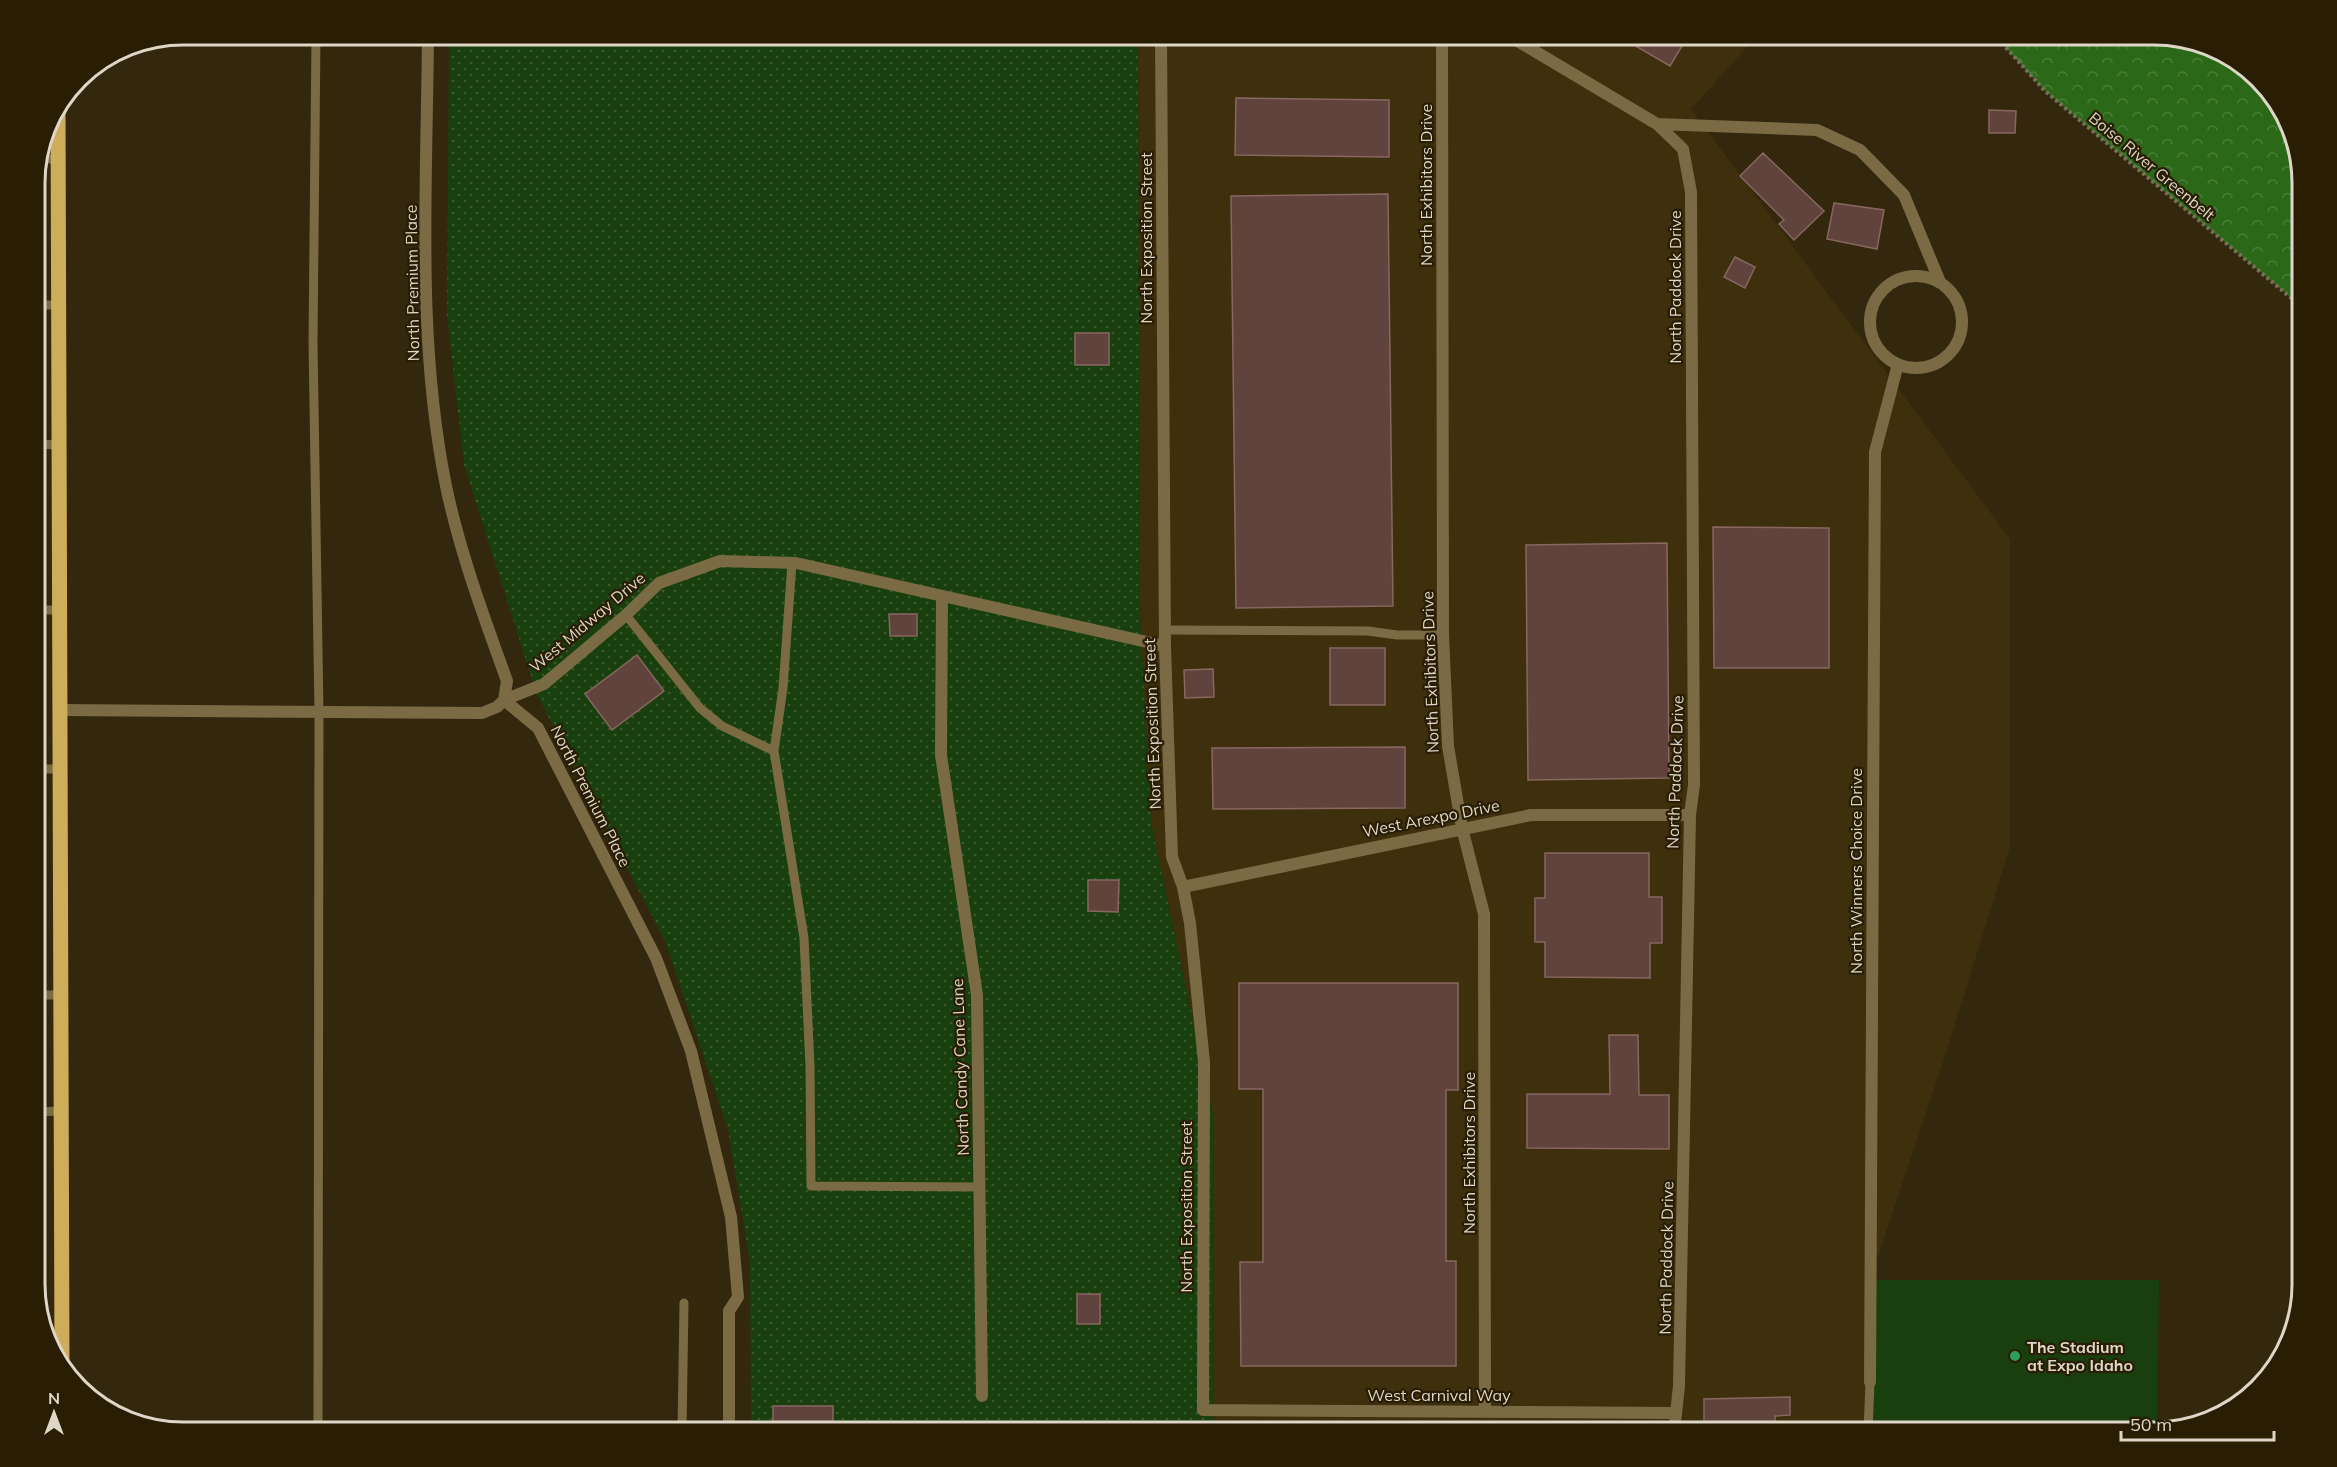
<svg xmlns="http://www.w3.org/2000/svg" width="2337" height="1467" font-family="Mulish,sans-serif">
	<defs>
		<pattern id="forest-crowns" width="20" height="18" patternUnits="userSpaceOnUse" patternTransform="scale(1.5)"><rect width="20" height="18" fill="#2b6919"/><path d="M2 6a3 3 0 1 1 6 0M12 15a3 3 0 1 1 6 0" fill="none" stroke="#497e39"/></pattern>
		<pattern id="park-dots" width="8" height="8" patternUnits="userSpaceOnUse" patternTransform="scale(1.5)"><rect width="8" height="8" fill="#183f0d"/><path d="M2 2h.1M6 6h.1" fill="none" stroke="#395a2f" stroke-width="1.8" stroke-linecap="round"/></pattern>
	</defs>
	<rect width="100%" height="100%" fill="#33270d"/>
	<path fill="#3e2f0d" d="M1138,35h620l-67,74 319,430v308l-63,203 -77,230 2,152h-659l1,-313 -63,-296 -11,-208z"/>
	<path fill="url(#forest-crowns)" d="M1994,35h160l82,24 47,50 12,47 1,87 6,6v58l-257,-216z"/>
	<path fill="url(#park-dots)" d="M449,35h689l2,580 11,208 63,296 -1,313h-462l-1,-170 -22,-132 -63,-189 -128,-246 -73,-230 -17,-149z"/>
	<path fill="#183f0d" d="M1870,1280h289l-2,152h-285z"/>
	<path fill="#041019" d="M2295,156l7,26v67l-6,-6z"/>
	<path fill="#61433d" stroke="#876760" stroke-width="1.5" d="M1615,34h48l19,12 -12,20z
		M1236,98l153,2v57l-154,-2z
		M1989,110l27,1 -1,22h-26z
		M1763,153l61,58 -30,29 -15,-16 5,-4 -44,-44z
		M1388,194l5,412 -157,2 -5,-412z
		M1834,203l50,7 -7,39 -50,-10z
		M1735,257l20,10 -10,21 -21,-11z
		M1075,333h34v32h-34z
		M1713,527l116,1v140h-115z
		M1667,543l2,235 -141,2 -2,-235z
		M889,614h28v22h-27z
		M1330,648h55v57h-55z
		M637,655l27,36 -52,39 -27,-36z
		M1213,669l1,28 -29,1 -1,-28z
		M1405,747v61l-192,1 -1,-61z
		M1545,853h104v44h13v46h-12v35l-105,-1v-35h-10v-44h10z
		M1088,880h31l-1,32 -30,-1z
		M1239,983h219v107h-12v171h10v105h-215l-1,-104h23v-173h-24z
		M1609,1035h29l1,60h30v54l-142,-1v-54h83z
		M1077,1294h23v30h-23z
		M1790,1397v18l-15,1v11l-50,1v4h-21v-33z
		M773,1406h60v26h-60z"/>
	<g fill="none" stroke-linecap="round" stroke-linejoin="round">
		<path stroke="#7b715b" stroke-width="4" stroke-dasharray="3 3" stroke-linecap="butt" d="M1994,34l51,57 257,216"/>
		<path stroke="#7b6b45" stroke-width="9" d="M316,34l-3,309 6,369 -1,720
			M38,159h20
			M35,305h24
			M35,444l24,1
			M35,610h25
			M626,615l74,93 22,18 52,25 30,187 6,128 1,120 169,1
			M1165,630l203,1 29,4h46
			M774,751l9,-63 9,-125
			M35,769h25
			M35,995h26
			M35,1112l26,-1
			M682,1432l2,-129
			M1868,1432l2,-50"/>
		<path stroke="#7b6b45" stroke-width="12" d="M428,34c-1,150 -12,304 18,452 14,67 38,131 61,195l-3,19 34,28 118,230 35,93 40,166 7,80 -9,14v121
			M1161,34l4,612 7,211 11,30 7,36 14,139 -1,348 472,3
			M1442,34l1,601 5,111 14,82 22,86 1,498
			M1506,34l151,90 160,6 43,20 44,45 36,87
			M1657,124l26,25 8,43 3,593 -4,30 -11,571 -5,46
			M1870 322a46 46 0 1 1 92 0a46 46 0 1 1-92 0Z
			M942,596l-1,159 36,240 5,401
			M60,710l422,3 15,-6 7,-7 40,-16 82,-69 33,-32 61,-22 76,2 369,83
			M1183,887l348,-72h159
			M1870,1382l5,-930 23,-88"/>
		<path stroke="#cead5a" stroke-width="15" d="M58,107l4,1259"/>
	</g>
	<circle fill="#2e9e5b" stroke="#291d04" stroke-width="2" cx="2015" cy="1356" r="6"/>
	<g text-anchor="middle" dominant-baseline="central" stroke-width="4.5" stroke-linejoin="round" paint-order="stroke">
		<g font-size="16" fill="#ded6c7" stroke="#291d04">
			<text transform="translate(2152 166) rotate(40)">Boise River Greenbelt</text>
			<text transform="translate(1426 185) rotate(-90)">North Exhibitors Drive</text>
			<text transform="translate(1146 238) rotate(-90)">North Exposition Street</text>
			<text transform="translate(412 283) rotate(-91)">North Premium Place</text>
			<text transform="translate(1675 287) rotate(-90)">North Paddock Drive</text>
			<text transform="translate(587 622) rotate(-40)">West Midway Drive</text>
			<text transform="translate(1430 672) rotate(-92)">North Exhibitors Drive</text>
			<text transform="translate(1152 724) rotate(-92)">North Exposition Street</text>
			<text transform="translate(1675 772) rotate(-88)">North Paddock Drive</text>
			<text transform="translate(591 796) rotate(63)">North Premium Place</text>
			<text transform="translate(1431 818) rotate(-11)">West Arexpo Drive</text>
			<text transform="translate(1856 871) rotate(-90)">North Winners Choice Drive</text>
			<text transform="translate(960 1067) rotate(-92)">North Candy Cane Lane</text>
			<text transform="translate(1469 1153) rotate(-90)">North Exhibitors Drive</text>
			<text transform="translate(1186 1207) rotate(-90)">North Exposition Street</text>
			<text transform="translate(1666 1258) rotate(-89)">North Paddock Drive</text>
			<text x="1439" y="1395">West Carnival Way</text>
		</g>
		<g font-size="16" font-weight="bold" fill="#ded6c7" stroke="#291d04" text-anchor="start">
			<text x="2027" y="1347">The Stadium<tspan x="2027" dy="18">at Expo Idaho</tspan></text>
		</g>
	</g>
	<path d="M0 0H2337V1467H0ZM183 45H2154A138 138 0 0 1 2292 183V1284A138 138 0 0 1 2154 1422H183A138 138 0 0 1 45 1284V183A138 138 0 0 1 183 45Z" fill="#291d04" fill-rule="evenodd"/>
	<path fill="none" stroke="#ded6c7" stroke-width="3" d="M183 45H2154A138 138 0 0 1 2292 183V1284A138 138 0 0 1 2154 1422H183A138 138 0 0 1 45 1284V183A138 138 0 0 1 183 45Z"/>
	<g transform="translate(54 1413)" stroke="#291d04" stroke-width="4.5" paint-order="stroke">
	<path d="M0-4.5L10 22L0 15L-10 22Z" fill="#ded6c7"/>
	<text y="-9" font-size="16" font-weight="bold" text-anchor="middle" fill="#ded6c7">N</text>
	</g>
	<path d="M2121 1431v9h153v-9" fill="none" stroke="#ded6c7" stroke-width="3"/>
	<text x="2130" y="1431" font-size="18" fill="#ded6c7" stroke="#291d04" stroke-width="4.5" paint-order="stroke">50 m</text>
</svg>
